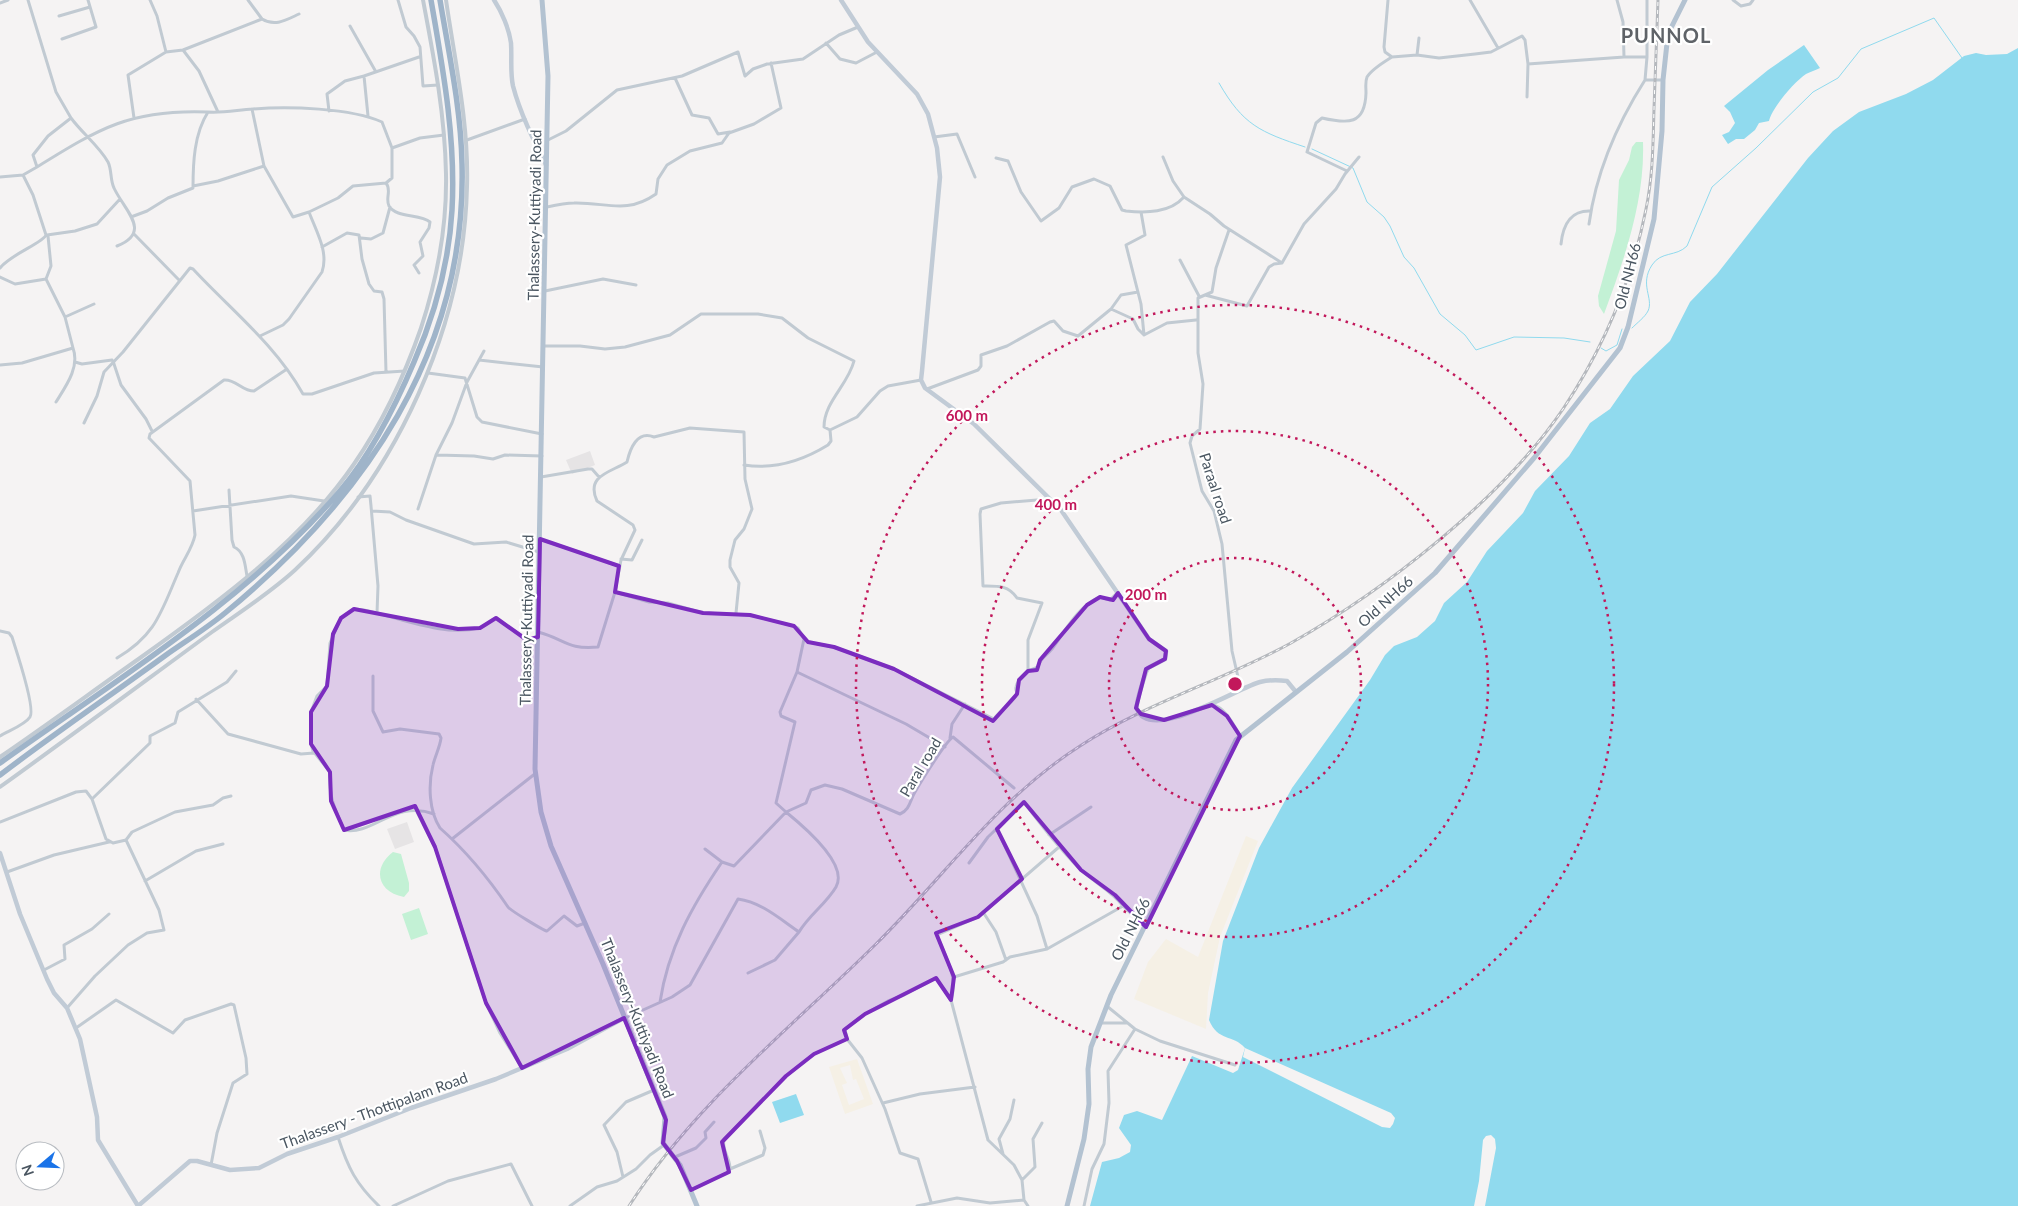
<svg xmlns="http://www.w3.org/2000/svg" width="2018" height="1206" font-family="Lato,sans-serif">
	<rect width="100%" height="100%" fill="#f5f3f3"/>
	<path fill="#e6e4e5" d="M590,451l5,14 -23,9 -6,-14z
		M407,822l7,20 -19,7 -8,-20z"/>
	<path fill="#c3f1d5" d="M1636,142h7c2,59 -19,118 -39,172l-5,-8 -1,-10 18,-65 3,-51 10,-20 3,-13z
		M393,852l8,2 8,29v8l-5,6c-27,-5 -32,-29 -11,-45z
		M419,908l9,26 -17,6 -9,-26z"/>
	<path fill="#f5f0e5" fill-rule="evenodd" d="M1246,836l12,5 -38,96 -12,56 -2,36 -72,-30 14,-37 18,-23 32,18z
		M857,1059l16,45 -28,10 -16,-47zM850,1065l3,15 3,-1 8,20 -15,6 -7,-20 5,-2 -7,-15z"/>
	<path fill="#90daee" d="M1804,45l16,23c-4,2 -10,4 -14,6 -12,8 -34,34 -37,47l-10,2 -4,7 -11,9h-8l-8,5 -6,-9 7,-3 6,-9 -5,-11 -6,-6 44,-36z
		M2018,48v1158h-928l12,-44 17,-4 11,-6 1,-7 -12,-17 5,-13 13,-4 25,9 30,-64 41,17 5,-3 7,-22c-12,-14 -27,-6 -36,-28l14,-79 36,-93 33,-60 78,-108 15,-25 9,-9 23,-9 18,-16 9,-18 23,-21 20,-31 36,-38 12,-22 34,-35 21,-33 20,-14 23,-33 37,-35 20,-39 27,-28 91,-116 25,-27 26,-19 47,-18 27,-14 31,-24 12,-3 10,2 21,-1z
		M796,1094l8,21 -24,8 -8,-21z"/>
	<path fill="#f5f3f3" d="M1245,1048l146,65 4,5 -2,6 -3,4 -8,-1 -139,-70z
		M1491,1135l4,4 1,9 -11,58h-11l5,-25 4,-41 3,-4z"/>
	<g fill="none" stroke-linecap="round" stroke-linejoin="round">
		<path stroke="#90daee" stroke-width="1" d="M1219,83c24,42 41,49 86,64
			M1312,149l41,19 14,34 17,15 6,9 14,31 10,11 26,46 25,21 11,15 38,-13 50,1 26,4
			M1632,328c5,-5 13,-11 16,-17 6,-13 -9,-26 4,-46 9,-14 24,-8 35,-19l25,-59 44,-39 57,-56 25,-14 23,-29 73,-31 28,40
			M1601,348l5,3 11,-6 5,-16"/>
		<path stroke="#c1cad2" stroke-width="3" d="M28,0l28,92 15,26
			M150,0l7,16 9,36 17,-2 16,21 19,41
			M248,0l14,19
			M398,0l8,27 8,9 6,11 3,39 15,-1
			M1388,0l-4,47 1,5 7,5 25,-2 22,3 36,-4 16,-2 31,-16 3,4 3,24 96,-7
			M1470,0l28,48
			M1647,0v57
			M1733,0l8,6 9,-2 3,-4
			M0,3l8,-3
			M59,16l31,-9
			M350,26l26,46
			M62,39l34,-12 -8,-27
			M826,43l14,16 16,4 21,-11
			M183,50l79,-31c13,8 24,1 37,-5
			M1417,55l2,-17
			M675,78l17,37 17,3 9,16 12,-2
			M1645,80h18
			M1527,97l1,-33
			M252,109l12,57 29,51 16,-5
			M329,111l-2,-17 18,-13 19,-5
			M368,116l-4,-40 55,-19
			M134,118l-6,-43 38,-23
			M934,137l23,-3 18,43
			M467,140l58,-21
			M548,140l18,-9 51,-41 65,-14 56,-24 7,24 8,-7 14,-5 36,-5 36,-24 19,-8
			M1163,157l10,24 11,16 26,17 14,12 58,37
			M996,158l12,3 13,31 20,29 18,-13 13,-21 22,-8 16,7 12,24 4,1c20,2 44,2 58,-14
			M37,167c63,-39 94,-58 171,-55
			M1347,171l-40,-19 9,-29 6,-5c26,6 43,7 44,-25 0,-6 -1,-11 1,-16 5,-8 17,-15 25,-20
			M0,177l23,-2 14,-8 -4,-12 15,-19 23,-18c11,15 28,28 37,44 4,8 2,18 6,26 10,22 39,44 3,58
			M386,183l6,-5v-30
			M193,186l25,-5 46,-15
			M547,207c9,-2 18,-4 27,-4 32,-1 52,12 82,-9l2,-15 9,-14 23,-14 32,-8 7,-10 25,-9 27,-16 -10,-45
			M1141,212l4,23 -19,10 15,59 3,31
			M131,217l16,-6 21,-13 25,-10c0,-25 1,-54 15,-76 16,1 29,-2 45,-3 35,-3 98,-1 129,13l10,26 28,-10 24,-3
			M1589,224c7,-51 28,-100 56,-144l2,-23h-23l-1,-35 -6,-22
			M134,234l45,46
			M47,235l28,-4 22,-7 23,-25
			M48,236l3,30 -5,13 19,38 8,31
			M361,238l10,1 12,-6 7,-26
			M1561,244c2,-19 9,-34 30,-33
			M322,247l25,-14 12,2 3,24 7,25 5,7 8,1 2,7 2,73
			M1180,260l19,36
			M0,268c11,-14 43,-25 46,-33l-13,-40 -10,-20
			M0,277l15,7 31,-5
			M545,291l58,-12 33,6
			M1205,295l7,-3 4,-24 13,-38
			M1111,309l10,-14 17,-3
			M65,317l29,-13
			M260,336l23,-11 6,-6 33,-47c7,-20 -6,-41 -13,-60l29,-14 15,-12 33,-3c6,7 -1,15 3,23 7,12 31,8 41,16l-1,6 -9,14 3,14 -9,9 5,8
			M544,346h36l25,3 20,-2 45,-12 31,-21h57l24,4 26,20 46,23c-6,24 -30,41 -30,66l6,3 27,-13 23,-26 8,-5 33,-6
			M479,360l64,7
			M113,361l8,24 25,34 6,12
			M75,362l7,2 30,-4
			M0,365l22,-2 51,-15c7,19 -7,38 -17,54
			M428,373l37,5 12,39 5,5 60,12
			M927,389l51,-19 3,-4v-11l26,-9 43,-24 4,-1 9,10 15,5 33,-27 22,10 5,10 6,6 23,-12 29,-3
			M84,423l13,-27 7,-24 19,-20 67,-84 3,1c38,41 82,75 110,125h9l62,-21 31,-2
			M437,455l37,1 19,3 12,-4 37,1
			M744,465c31,5 58,-4 84,-20l3,-4 -1,-11
			M541,477l47,-8h4l7,8
			M229,490l3,50 2,7c11,5 11,19 13,29
			M358,497l12,-1 1,10 7,80 -1,27
			M418,509l18,-54 16,-32 15,-41 17,-31
			M193,511l98,-15 33,5
			M372,511l18,1 16,8 68,24 32,-2 33,10
			M540,539l79,27
			M621,559l11,1 10,-20
			M736,613l3,-30 -9,-16v-7l5,-20 9,-11 8,-20 -7,-30 -1,-47 -54,-4 -36,9c-17,-7 -24,12 -27,25 -15,10 -42,13 -30,39l36,24 2,5 -14,30 -6,32 34,10 19,1 35,10 47,2 44,11 4,2 6,11 4,3 26,5 60,22 100,50c6,-9 17,-14 22,-24 2,-5 -1,-3 0,-8 1,-7 8,-12 12,-16v-31l14,-37 -25,-5c-9,-13 -19,-12 -34,-12l-3,-72 1,-5 20,-6 48,-4
			M0,631l9,2 3,4c4,13 24,71 18,80 -5,8 -22,14 -30,19
			M538,632c27,7 29,18 60,15l17,-55
			M804,639l-7,33 -17,40 1,4 14,6 -19,81 10,9 20,-9 5,-13 14,-5 17,4 58,25c10,-4 10,-14 15,-22 5,-9 31,-51 38,-55l61,51
			M117,658c39,-23 44,-46 61,-85 5,-14 14,-23 17,-38l-5,-54 -41,-43 1,-4 74,-54c12,-1 18,11 30,11l33,-22
			M1028,671l10,-4c2,-9 8,-11 14,-18 14,-19 25,-42 48,-52l10,3 7,-7
			M797,672l109,52 39,23
			M373,676v35l10,21 17,-3 39,5 2,4c-1,9 -6,18 -8,27 -5,20 -4,46 7,63 26,23 49,51 68,79 2,3 36,24 39,24l17,-15 13,10 8,-3
			M1241,690l-9,-39 -10,-107 -8,-33 -12,-20 -12,-48 2,-7 8,-7 3,-45 -5,-31v-55l7,-3 42,11 22,-39 5,-3 8,-1 22,-39 32,-35 9,-15 14,-17
			M196,699l32,35 73,20 13,-1
			M950,738l2,-14 13,-20
			M92,799l58,-56v-7l25,-13 3,-11 49,-30 9,-11
			M416,810l19,37 51,156 14,30 22,35
			M434,814c-39,-15 -61,22 -90,16 -10,-24 -15,-31 -14,-58l-17,-21 -2,-7v-32l6,-16 10,-10 3,-43 11,-25 13,-9 10,1c35,7 78,27 115,18 7,-2 10,-7 17,-10l31,22 11,-3
			M0,822l76,-30 10,-1 6,8 14,40 7,4 13,-3 33,70 5,20 -17,3 -19,12 -33,31 -28,32
			M997,829l40,87 10,33
			M1049,835l42,-28
			M452,839l84,-66
			M126,840l6,-8 43,-20 38,-7 10,-7 8,-2
			M7,872l47,-17 55,-13
			M145,881l51,-30 27,-7
			M1123,906l21,20
			M983,912l13,20 10,28
			M44,970l21,-11 -1,-14 28,-16 17,-15
			M748,973l27,-13 24,-28
			M954,977l49,-15 7,-5 37,-8 76,-43c-12,-16 -30,-24 -44,-38 -20,-20 -38,-43 -55,-66l-36,35 -19,26
			M951,1000c8,-23 -6,-43 -14,-65l41,-18 81,-70
			M660,1002c8,-53 32,-96 62,-140
			M1108,1007l27,22 25,12 75,24
			M625,1018l47,-21 18,-12 48,-86c23,3 42,20 61,33 10,-17 27,-28 37,-45 13,-23 -34,-62 -50,-75l-52,54 -12,-4 -17,-13
			M1102,1023h24
			M76,1028l40,-28 57,33 12,-13 46,-16 3,1 12,53 1,16 -14,9 -16,50 -6,32
			M847,1039l15,19 23,51 15,44 18,6 13,43
			M883,1103l37,-9 55,-7
			M338,1137c10,31 18,47 41,69
			M1003,1154l-4,-15 11,-20 4,-19
			M675,1157l21,-9 10,-10 -1,-6 9,-10
			M730,1169l33,-14 2,-7 -5,-17
			M623,1177l-6,-25 -13,-27 22,-23 28,-12
			M1022,1180l13,-13 -2,-28 9,-16
			M691,1190l38,-18c4,-11 -8,-21 -5,-33l62,-63 28,-22 33,-15 -2,-10 20,-15 23,-13 16,-6 32,-17 15,22 37,140 26,25 8,15 2,20
			M393,1206l55,-25 63,-17 21,42
			M570,1206l27,-19 20,-6 19,-12 14,-14 14,-10
			M917,1206l40,-8 33,5 34,-3 4,6
			M1084,1206l8,-37 12,-25 5,-41 -1,-32 27,-42"/>
		<path stroke="#c1cad2" stroke-width="4" d="M1212,705c14,4 20,19 28,31
			M0,757c47,-32 93,-66 140,-99 76,-54 160,-115 214,-194 29,-42 50,-87 67,-136 16,-49 26,-102 25,-154 -1,-59 -12,-116 -23,-174
			M0,787c71,-51 141,-103 212,-155 28,-20 58,-39 83,-62 102,-95 169,-245 172,-383 2,-64 -12,-125 -21,-187"/>
		<path stroke="#c1cbd6" stroke-width="4.5" d="M494,0c8,12 15,29 17,43 1,15 -1,29 2,43 7,27 21,55 33,79
			M841,0l27,42 49,52 11,20 9,34 3,29 -18,194 -1,9 4,8 49,36 87,86 88,129 17,12 -1,8 -17,9 -2,4c-2,7 -11,31 -9,37 13,35 102,-22 123,-27 8,-2 19,-2 27,-1l9,11
			M0,853l20,61 27,65 7,14 13,15 13,31 17,78 1,23 40,66
			M138,1206l52,-45h7l33,9 29,-2 28,-14 51,-17 73,-29 85,-29 71,-30 57,-31"/>
		<path stroke="#b3c2d1" stroke-width="5" d="M542,0l6,76 -13,693 6,43 10,34 52,118 62,153 -2,26 17,22 17,41
			M1067,1206l17,-67 5,-35 -1,-35 3,-22 20,-52 125,-255 111,-88 88,-79 99,-115 86,-110 8,-21 26,-108 8,-88 1,-51 5,-46 17,-34"/>
		<path stroke="#9fb4c9" stroke-width="5.5" d="M0,763c117,-84 245,-161 340,-272 32,-38 55,-84 74,-129 21,-48 35,-100 38,-152 4,-71 -9,-141 -21,-210
			M0,775c54,-41 111,-80 166,-120 20,-14 41,-27 59,-42 139,-114 242,-262 237,-449 -1,-55 -13,-110 -22,-164"/>
		<g stroke="#b5b8bd" stroke-width="3">
			<path id="rail" d="M629,1206c65,-102 162,-178 247,-262 69,-68 121,-145 204,-198 66,-43 142,-65 211,-103 94,-53 211,-144 272,-234 40,-60 69,-129 83,-200 7,-33 7,-66 8,-100 1,-36 3,-73 4,-109"/>
		</g>
		<use href="#rail" stroke="#fff" stroke-width="1" stroke-dasharray="4" stroke-linecap="butt"/>
	</g>
	<path fill="#7b2cbf" fill-opacity="0.2" stroke="#7b2cbf" stroke-width="4" stroke-linejoin="round" d="M540,539l79,27 -4,26 88,21 47,2 44,11 14,16 26,5 60,22 99,52 24,-27 2,-14 9,-9 9,-1 3,-10 47,-55 13,-8 13,3 5,-7 31,46 17,12 -1,8 -19,10 -10,39 5,6 23,6 48,-15 15,11 13,20 -94,191 -31,-32 -34,-25 -57,-68 -27,27 25,50 -44,38 -42,16 18,44 -3,23 -15,-22 -71,36 -21,16 3,9 -33,15 -28,22 -64,66 7,30 -38,18 -14,-29 -14,-18 3,-23 -42,-102 -102,50 -36,-65 -51,-156 -20,-41 -71,24 -13,-29 -1,-29 -19,-28v-32l16,-26 6,-52 8,-16 13,-9 104,20 22,-1 16,-10 31,22 11,-3z"/>
	<g fill="none" stroke="#c2185b" stroke-width="2.5" stroke-dasharray="2.5 5">
		<circle cx="1235" cy="684" r="126"/>
		<circle cx="1235" cy="684" r="253"/>
		<circle cx="1235" cy="684" r="379"/>
	</g>
	<g text-anchor="middle" dominant-baseline="central" stroke-width="4.5" stroke-linejoin="round" paint-order="stroke">
		<g font-size="15" fill="#4a5661" stroke="#fff">
			<text transform="translate(534 215) rotate(-89)">Thalassery-Kuttiyadi Road</text>
			<text transform="translate(1627 276) rotate(-76)">Old NH66</text>
			<text transform="translate(1216 488) rotate(72)">Paraal road</text>
			<text transform="translate(1385 601) rotate(-42)">Old NH66</text>
			<text transform="translate(526 620) rotate(-89)">Thalassery-Kuttiyadi Road</text>
			<text transform="translate(920 767) rotate(-59)">Paral road</text>
			<text transform="translate(1130 929) rotate(-63)">Old NH66</text>
			<text transform="translate(638 1018) rotate(68)">Thalassery-Kuttiyadi Road</text>
			<text transform="translate(374 1110) rotate(-20)">Thalassery - Thottipalam Road</text>
		</g>
		<g font-size="20" font-weight="bold" letter-spacing="1" fill="#5f6368" stroke="#fff">
			<text x="1666" y="35">PUNNOL</text>
		</g>
	</g>
	<circle cx="1235" cy="684" r="8" fill="#c2185b" stroke="#fff" stroke-width="2.5"/>
	<g font-size="15" text-anchor="middle" font-weight="bold" fill="#c2185b" stroke="#fff" stroke-width="4.5" stroke-linejoin="round" paint-order="stroke">
		<text x="967" y="421">600 m</text>
		<text x="1056" y="510">400 m</text>
		<text x="1146" y="600">200 m</text>
	</g>
	<g transform="translate(40 1166) rotate(251)"><circle r="24" fill="#ffffff" stroke="#b7bbc0"/>
	<path d="M0-4L9 19L0 12L-9 19Z" fill="#1a73e8"/>
	<text y="-8" font-size="14" font-weight="bold" text-anchor="middle" fill="#4a5661">N</text>
	</g>
</svg>
